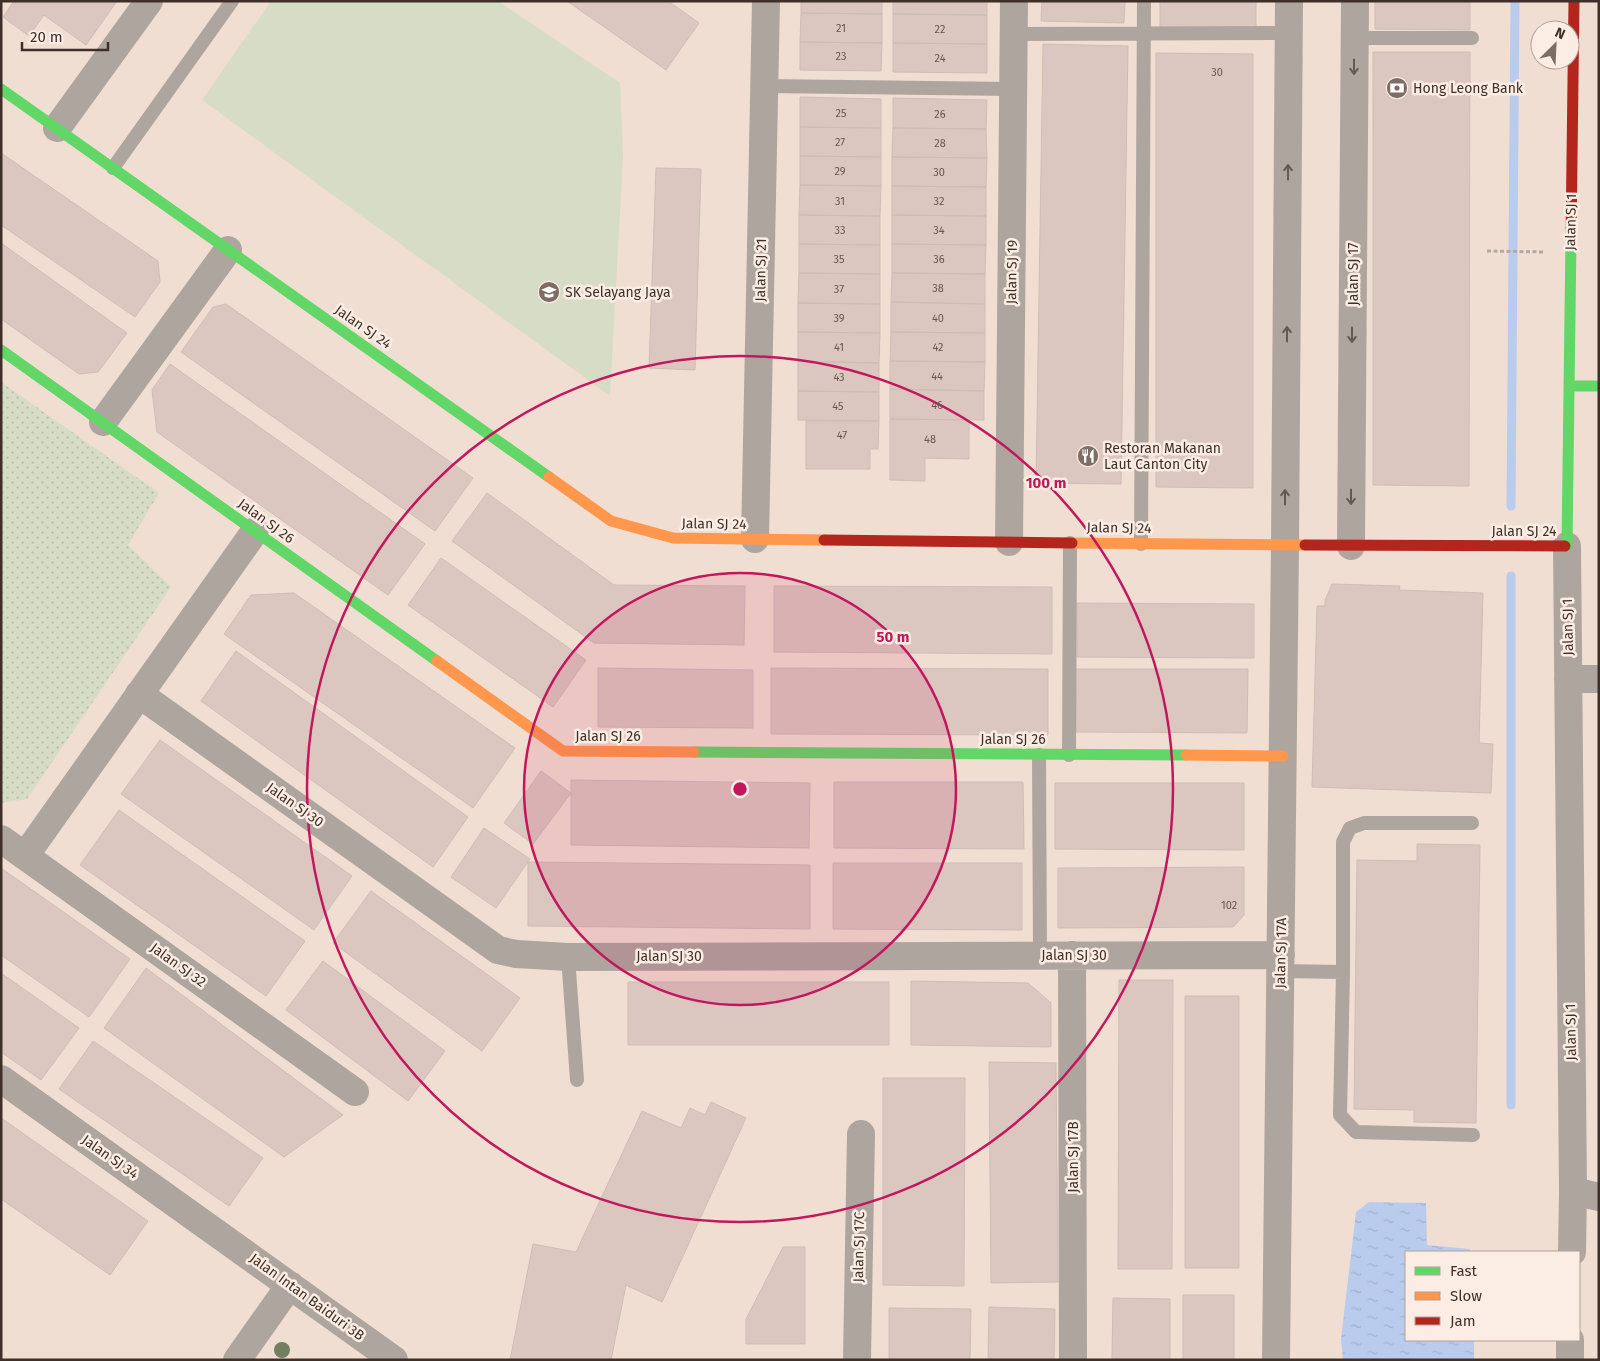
<svg xmlns="http://www.w3.org/2000/svg" width="1600" height="1361" font-family="'Fira Sans',sans-serif">
	<defs>
		<pattern id="park-dots" width="8" height="8" patternUnits="userSpaceOnUse" patternTransform="scale(1.25)"><rect width="8" height="8" fill="#d7dcc6"/><path d="M2 2h.1M6 6h.1" fill="none" stroke="#babdaa" stroke-width="1.8" stroke-linecap="round"/></pattern>
		<pattern id="water-ripples" width="26" height="14" patternUnits="userSpaceOnUse" patternTransform="scale(1.25)"><rect width="26" height="14" fill="#bacced"/><path d="M2 4q2-2 4 0t4 0M15 11q2-2 4 0t4 0" fill="none" stroke="#a1b0cb"/></pattern>
	</defs>
	<rect width="100%" height="100%" fill="#f1ded2"/>
	<path fill="url(#park-dots)" d="M1,382l158,111 -31,52 43,42 -144,212 -26,4z"/>
	<path fill="#d7dcc6" d="M271,1h227l122,82 3,73 -13,240 -408,-296z"/>
	<path fill="url(#water-ripples)" d="M1369,1202l57,1 1,42 43,4v3h-64v88h68v20h-131l-2,-21 15,-127z"/>
	<g fill="none" stroke-linecap="round" stroke-linejoin="round">
		<path stroke="#bacced" stroke-width="9" d="M1511,506l4,-505
			M1511,576v529"/>
	</g>
	<path fill="#dcc7c0" stroke="#cdbdb6" d="M14,1h103l-31,44 -42,-30 -15,21 -26,-19z
		M567,1h101l31,22 -33,47z
		M801,1h81v13l-81,-1z
		M893,1h94v14l-94,-1z
		M1042,1h83l-1,22 -83,-2z
		M1160,1h96v28l-96,-1z
		M1375,1h95v29l-95,-1z
		M801,13l81,1v29l-82,-1z
		M893,14l94,1v29l-94,-1z
		M800,42l82,1 -1,28 -81,-1z
		M893,43l94,1v29l-94,-1z
		M1043,44l85,2 -7,438 -85,-1z
		M1373,52h97l-1,434 -96,-1z
		M1156,53l97,1v434l-97,-1z
		M800,97l81,2v29l-81,-1z
		M893,98l94,2 -1,29 -93,-1z
		M800,127l81,1v29l-81,-1z
		M893,128l93,1 1,29 -95,-1z
		M1,153l157,108 2,21 -25,35 -134,-92z
		M800,156l81,1v29l-81,-1z
		M892,157l95,1 -1,29 -94,-1z
		M656,168l45,1 -6,201 -46,-2z
		M800,185l81,1 -1,30 -81,-1z
		M892,186l94,1v29l-94,-1z
		M799,215l81,1v29l-81,-1z
		M892,215l94,1v29l-94,-1z
		M1,243l126,90 -29,39 -19,2 -78,-55z
		M799,244l81,1v29l-81,-1z
		M892,244l94,1 -1,29 -93,-1z
		M799,273l81,1v30l-82,-1z
		M892,273l93,1v30l-94,-2z
		M891,302l94,2v29l-94,-1z
		M798,303l82,1v29l-82,-1z
		M226,304l247,174 -38,53 -254,-179 32,-45z
		M798,332l82,1 -1,30 -81,-2z
		M891,332l94,1v29l-95,-1z
		M798,361l81,2v29l-81,-1z
		M890,361l95,1 -1,29 -94,-2z
		M170,364l255,180 -37,51 -231,-163 -5,-42z
		M890,389l94,2v29l-94,-1z
		M798,391l81,1v29l-81,-1z
		M890,419l79,1v39l-44,-1v23l-35,-1z
		M806,421h73l-1,28h-8v20h-64z
		M487,493l127,92 131,1 -1,59 -150,-2 -142,-102z
		M441,558l145,102 -33,47 -145,-102z
		M1332,584l68,2 -1,4 84,3 -4,150 14,1 -2,49 -179,-6 5,-181h8v-6z
		M774,586l278,1v67l-278,-2z
		M294,593l221,155 -42,60 -249,-174 27,-39z
		M1077,603l177,1v54l-177,-1z
		M236,651l232,166 -35,50 -232,-166z
		M598,668l155,2v58l-155,-1z
		M771,668l277,1v66l-277,-1z
		M1076,669h172l-1,64 -171,-1z
		M160,740l192,136 -38,54 -193,-136z
		M541,771l30,22 -38,51 -29,-21z
		M571,780l239,3 -1,65 -238,-3z
		M834,782h189l1,67 -190,-1z
		M1055,783h189v67l-189,-1z
		M119,810l186,131 -39,55 -186,-131z
		M484,828l46,31 -34,49 -45,-31z
		M1417,844l63,1 -4,278 -62,-1v-12l-60,-1 3,-249 60,1z
		M528,862l282,3v64l-282,-3z
		M833,863h189v67l-189,-1z
		M1244,867v48l-11,12 -175,1v-60z
		M1,868l129,91 -41,58 -88,-62z
		M371,891l149,107 -38,53 -149,-108z
		M323,961l122,90 -37,50 -122,-91z
		M146,968l197,147 -59,42 -180,-129z
		M1,973l78,55 -38,52 -40,-28z
		M1119,980h54l-1,289h-54z
		M911,981l117,2 23,20v44l-140,-2z
		M628,982h261v63h-261z
		M1185,996h54v272h-54z
		M93,1041l170,117 -34,48 -170,-117z
		M989,1062l67,1 2,219 -67,1z
		M883,1078h82l-1,208 -81,-1z
		M711,1102l35,16 -84,184 -36,-17 -15,75h-101l23,-116 43,8 66,-141 39,17 9,-20 15,7z
		M1,1118l147,103 -38,54 -109,-76z
		M783,1247h22v97h-59v-25z
		M1183,1295h51v65h-51z
		M1113,1298l57,1v61h-58z
		M989,1307l66,2 -1,51h-66z
		M889,1308l82,1 -1,51h-81z"/>
	<g fill="none" stroke-linecap="round" stroke-linejoin="round">
		<path stroke="#b2a8a2" stroke-width="3" stroke-dasharray="4 2.5" stroke-linecap="butt" d="M1487,251l57,1"/>
		<path stroke="#afa59f" stroke-width="14" d="M1014,34l274,-1
			M1354,38h118
			M764,86l250,3
			M113,168l119,-167
			M1141,544l3,-543
			M1039,755l1,200
			M1069,755l1,-212
			M568,957l9,123
			M1280,971l63,1v-130l7,-14 14,-5h108
			M1343,972l-3,143 16,17 117,3"/>
		<path stroke="#afa59f" stroke-width="28" d="M57,128l92,-127
			M103,422l125,-172
			M755,539l11,-538
			M1009,542l5,-541
			M1351,546l4,-545
			M1567,546l6,645 -1,61
			M1568,679h31
			M139,694l359,256 18,4 52,3 713,-2
			M1,839l354,253
			M25,856l230,-325
			M1072,955l1,405
			M1,1079l393,281
			M1573,1191l26,6
			M237,1360l53,-75
			M857,1360l4,-226
			M1276,1360l9,-815 4,-544
			M1570,1360v-20"/>
		<path stroke="#63d668" stroke-width="11" d="M1,89l548,388
			M1,350l436,311
			M1569,386h30
			M1565,546h2l4,-308
			M694,752l492,3"/>
		<path stroke="#ff974d" stroke-width="11" d="M549,477l62,44 62,17 151,2
			M1072,543l233,2
			M437,661l126,90 131,1
			M1186,755l97,1"/>
		<path stroke="#b3261e" stroke-width="11" d="M1571,238l3,-237
			M824,540l248,3
			M1305,545l260,1"/>
	</g>
	<circle fill="#718060" cx="282" cy="1350" r="8"/>
	<defs><path id="oneway-shaft" d="M-6 0H5M1.5-3L5.5 0L1.5 3" fill="none" stroke-width="1.6" stroke-linecap="round" stroke-linejoin="round" transform="scale(1.25)"/></defs>
	<g stroke="#665952">
		<use href="#oneway-shaft" transform="translate(1354 67) rotate(90)"/>
		<use href="#oneway-shaft" transform="translate(1288 172) rotate(-90)"/>
		<use href="#oneway-shaft" transform="translate(1287 334) rotate(-90)"/>
		<use href="#oneway-shaft" transform="translate(1352 335) rotate(90)"/>
		<use href="#oneway-shaft" transform="translate(1285 497) rotate(-90)"/>
		<use href="#oneway-shaft" transform="translate(1351 497) rotate(90)"/>
	</g>
	<circle cx="740" cy="789" r="216" fill="#c2185b" fill-opacity=".12"/>
	<g fill="none" stroke="#c2185b" stroke-width="2.5">
		<circle cx="740" cy="789" r="216"/>
		<circle cx="740" cy="789" r="433"/>
	</g>
	<defs>
		<g id="bank-disc" transform="scale(1.125)"><circle r="9.5" fill="#7d6d64" stroke="#fbede4"/><path d="M-6-4H6V4H-6ZM0-2.3a2.3 2.3 0 1 0 0 4.6a2.3 2.3 0 1 0 0-4.6Z" fill="#fff"/></g>
		<g id="school-disc" transform="scale(1.125)"><circle r="9.5" fill="#7d6d64" stroke="#fbede4"/><path d="M0-5L7-2L0 1L-7-2ZM-4 1L0 2.5L4 1V4Q0 6-4 4Z" fill="#fff"/></g>
		<g id="restaurant-disc" transform="scale(1.125)"><circle r="9.5" fill="#7d6d64" stroke="#fbede4"/><path d="M-5-6h1v4h1v-4h1v4h1v-4h1v5L-1.5 .5V6h-2V.5L-5-1ZM5-6V6H3V1.5H1.5Q1.5-4 5-6Z" fill="#fff"/></g>
	</defs>
	<g fill-rule="evenodd">
		<use href="#bank-disc" x="1397" y="88"/>
		<use href="#school-disc" x="549" y="292"/>
		<use href="#restaurant-disc" x="1088" y="456"/>
	</g>
	<g text-anchor="middle" dominant-baseline="central" stroke-width="5" stroke-linejoin="round" paint-order="stroke">
		<g font-size="11" fill="#675750">
			<text x="841" y="28">21</text>
			<text x="940" y="29">22</text>
			<text x="841" y="56">23</text>
			<text x="940" y="58">24</text>
			<text x="1217" y="72">30</text>
			<text x="841" y="113">25</text>
			<text x="940" y="114">26</text>
			<text x="840" y="142">27</text>
			<text x="940" y="143">28</text>
			<text x="840" y="171">29</text>
			<text x="939" y="172">30</text>
			<text x="840" y="201">31</text>
			<text x="939" y="201">32</text>
			<text x="840" y="230">33</text>
			<text x="939" y="230">34</text>
			<text x="839" y="259">35</text>
			<text x="939" y="259">36</text>
			<text x="938" y="288">38</text>
			<text x="839" y="289">37</text>
			<text x="839" y="318">39</text>
			<text x="938" y="318">40</text>
			<text x="839" y="347">41</text>
			<text x="938" y="347">42</text>
			<text x="937" y="376">44</text>
			<text x="839" y="377">43</text>
			<text x="937" y="405">46</text>
			<text x="838" y="406">45</text>
			<text x="842" y="435">47</text>
			<text x="930" y="439">48</text>
			<text x="1229" y="905">102</text>
		</g>
		<g font-size="14" fill="#3e3028" stroke="#fbede4" text-anchor="start">
			<text x="1413" y="88">Hong Leong Bank</text>
			<text x="565" y="292">SK Selayang Jaya</text>
			<text x="1104" y="448">Restoran Makanan<tspan x="1104" dy="16">Laut Canton City</tspan></text>
		</g>
		<g font-size="14" fill="#3e3028" stroke="#fbede4">
			<text transform="translate(1571 222) rotate(-89)">Jalan SJ 1</text>
			<text transform="translate(761 270) rotate(-89)">Jalan SJ 21</text>
			<text transform="translate(1012 272) rotate(-89)">Jalan SJ 19</text>
			<text transform="translate(1353 274) rotate(-90)">Jalan SJ 17</text>
			<text transform="translate(363 327) rotate(35)">Jalan SJ 24</text>
			<text transform="translate(266 521) rotate(36)">Jalan SJ 26</text>
			<text transform="translate(714 524) rotate(1)">Jalan SJ 24</text>
			<text transform="translate(1119 528) rotate(1)">Jalan SJ 24</text>
			<text x="1524" y="531">Jalan SJ 24</text>
			<text transform="translate(1568 627) rotate(-91)">Jalan SJ 1</text>
			<text x="608" y="736">Jalan SJ 26</text>
			<text x="1013" y="739">Jalan SJ 26</text>
			<text transform="translate(295 805) rotate(35)">Jalan SJ 30</text>
			<text transform="translate(1281 953) rotate(-89)">Jalan SJ 17A</text>
			<text x="1074" y="955">Jalan SJ 30</text>
			<text x="669" y="956">Jalan SJ 30</text>
			<text transform="translate(178 965) rotate(36)">Jalan SJ 32</text>
			<text transform="translate(1571 1032) rotate(-91)">Jalan SJ 1</text>
			<text transform="translate(110 1157) rotate(35)">Jalan SJ 34</text>
			<text transform="translate(1073 1157) rotate(-90)">Jalan SJ 17B</text>
			<text transform="translate(859 1247) rotate(-89)">Jalan SJ 17C</text>
			<text transform="translate(307 1297) rotate(36)">Jalan Intan Baiduri 3B</text>
		</g>
	</g>
	<circle cx="740" cy="789" r="8" fill="#c2185b" stroke="#fbede4" stroke-width="2.5"/>
	<g font-size="15" text-anchor="middle" font-weight="bold" fill="#c2185b" stroke="#fbede4" stroke-width="5" stroke-linejoin="round" paint-order="stroke">
		<text x="1046" y="488">100 m</text>
		<text x="893" y="642">50 m</text>
	</g>
	<rect width="1600" height="1361" fill="none" stroke="#3e3028" stroke-width="5"/>
	<rect x="1405" y="1251" width="175" height="90" fill="#fbede4" stroke="#afa199"/>
	<rect x="1415" y="1267" width="25" height="8" fill="#63d668" stroke="#afa199"/>
	<text x="1450" y="1276" font-size="15" fill="#3e3028">Fast</text>
	<rect x="1415" y="1292" width="25" height="8" fill="#ff974d" stroke="#afa199"/>
	<text x="1450" y="1301" font-size="15" fill="#3e3028">Slow</text>
	<rect x="1415" y="1317" width="25" height="8" fill="#b3261e" stroke="#afa199"/>
	<text x="1450" y="1326" font-size="15" fill="#3e3028">Jam</text>
	<g transform="translate(1555 45) rotate(24)"><circle r="24" fill="#fbede4" stroke="#afa199"/>
	<path d="M0-4L9 19L0 12L-9 19Z" fill="#7d6d64"/>
	<text y="-8" font-size="14" font-weight="bold" text-anchor="middle" fill="#3e3028">N</text>
	</g>
	<path d="M22 42v8h86v-8" fill="none" stroke="#3e3028" stroke-width="2.5"/>
	<text x="30" y="42" font-size="15" fill="#3e3028" stroke="#fbede4" stroke-width="4" paint-order="stroke">20 m</text>
</svg>
